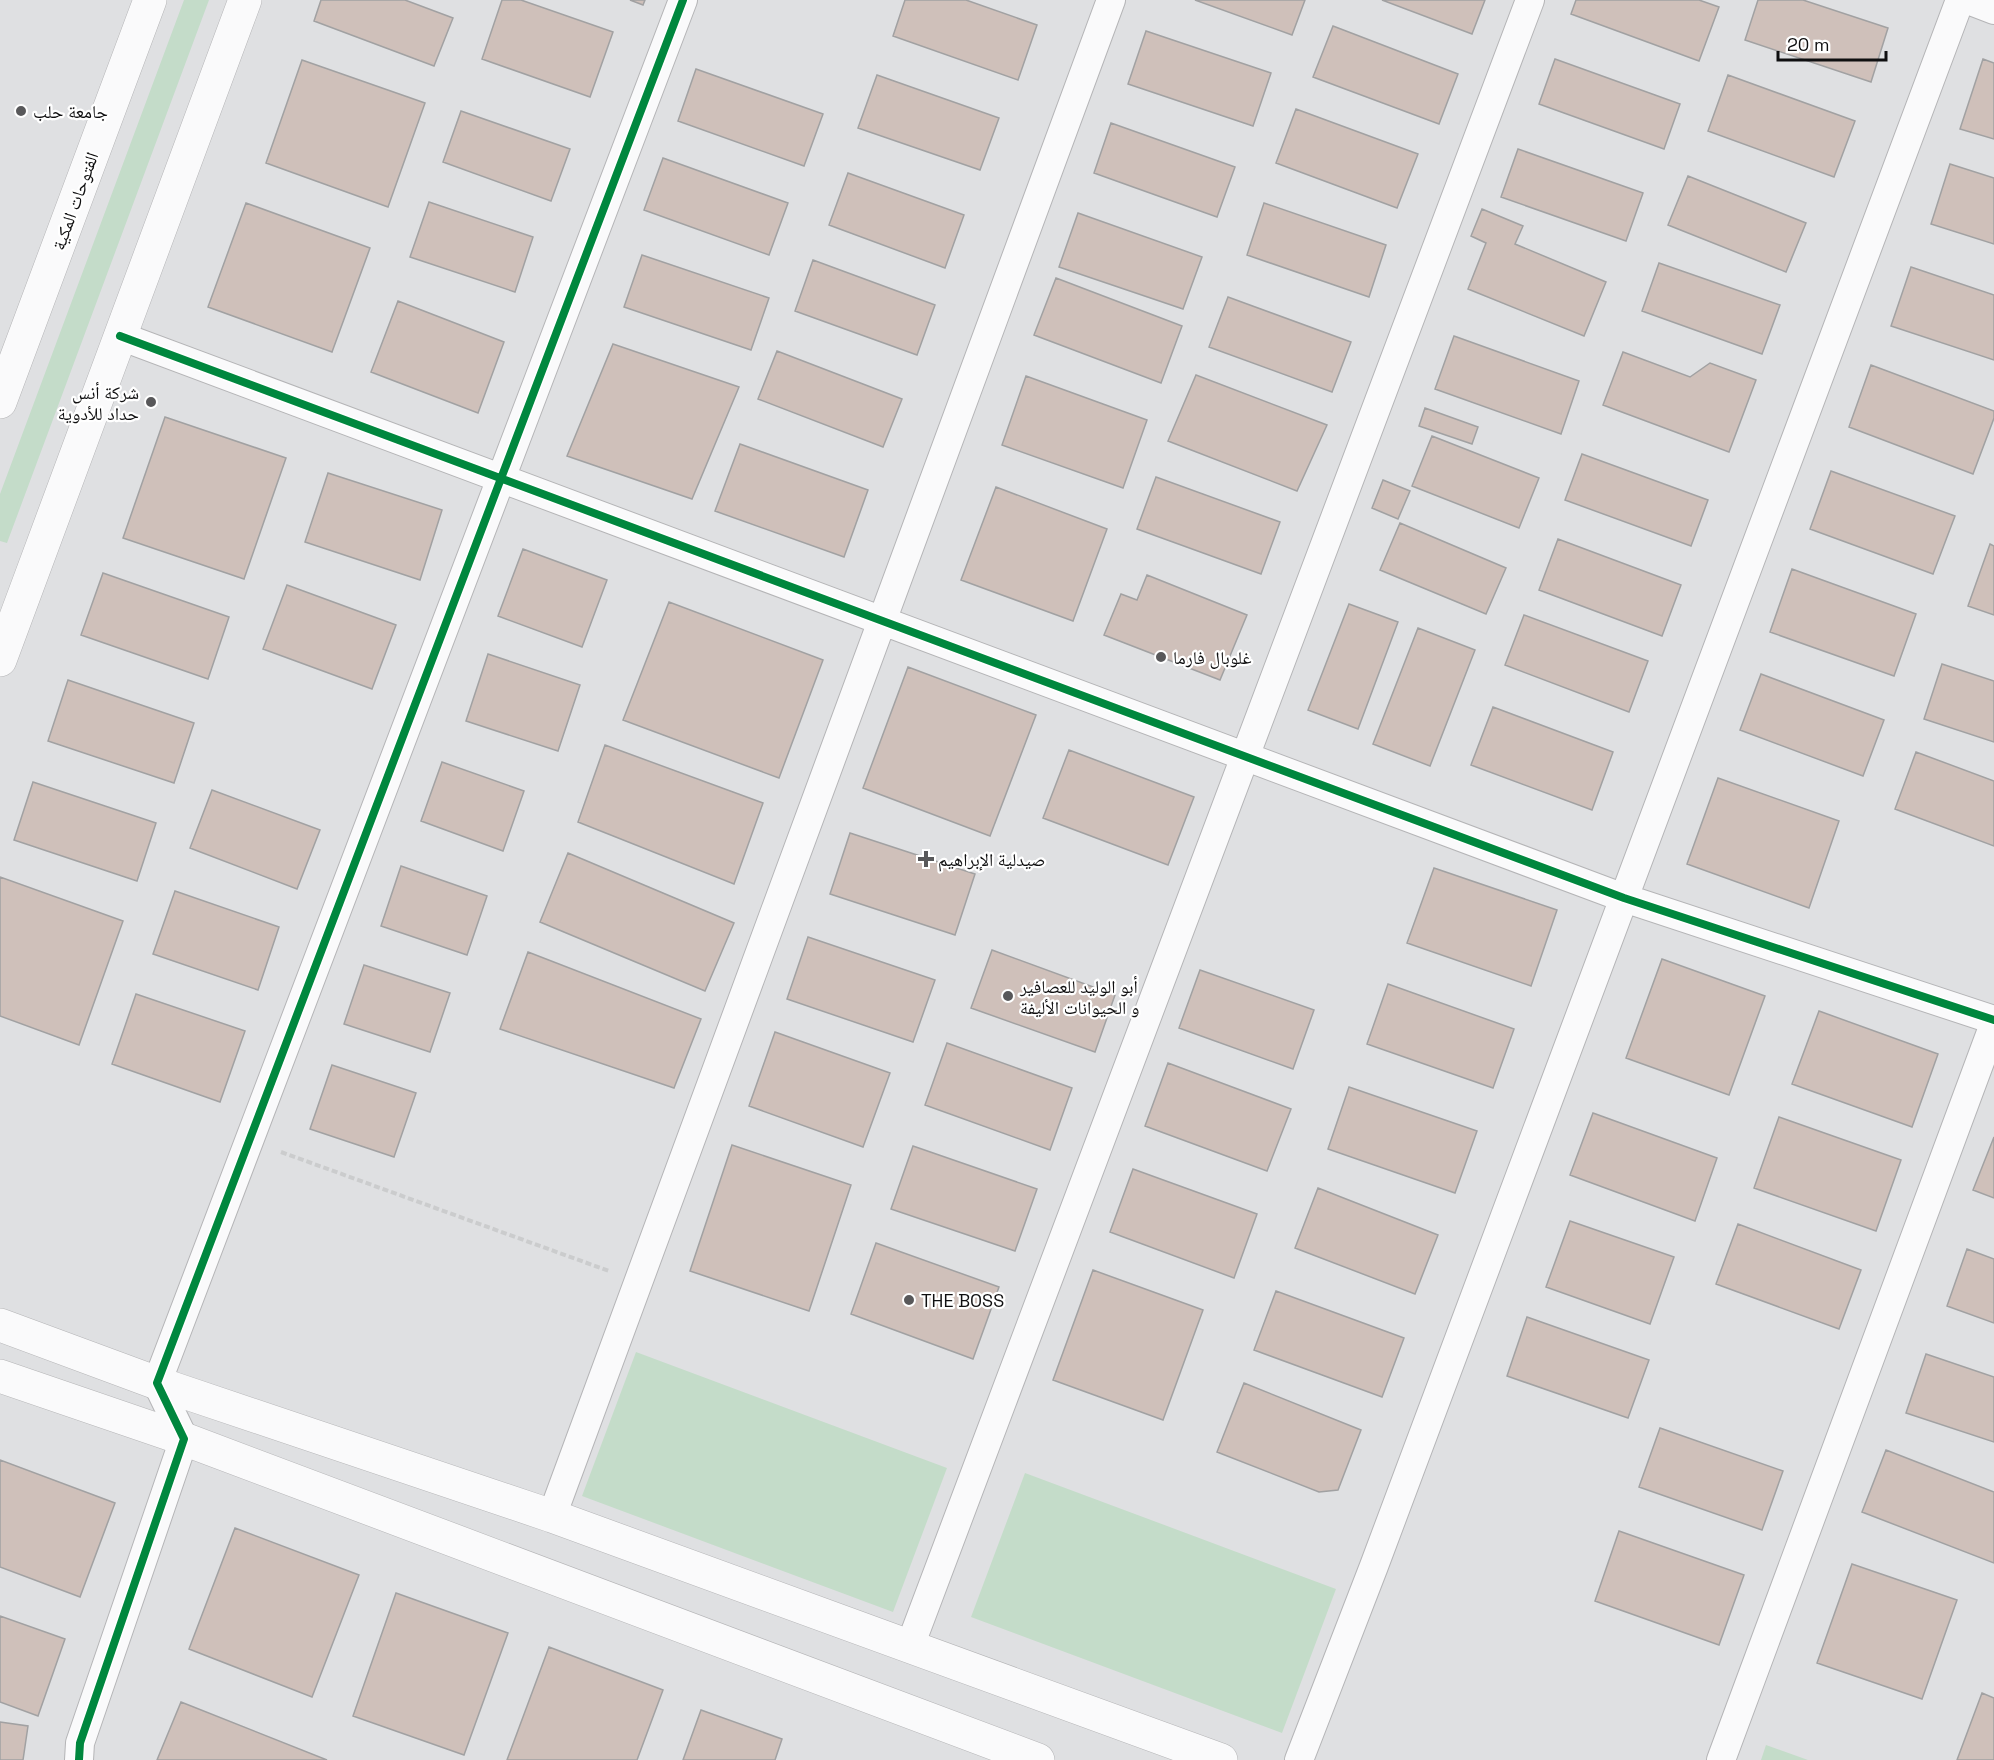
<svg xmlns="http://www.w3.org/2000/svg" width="1994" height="1760" font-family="'Space Grotesk','Noto Naskh Arabic',sans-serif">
	<rect width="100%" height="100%" fill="#dfe0e2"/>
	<path fill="#c4dcc9" d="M184,0h25l-202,543 -7,-2v-47z
		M636,1352l311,116 -54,144 -311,-116z
		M1025,1473l311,116 -54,144 -311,-116z
		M1766,1745l42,15h-47z"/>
	<path fill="#cfc0ba" stroke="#a1a1a2" stroke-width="1.5" d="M321,0h84l48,18 -19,48 -120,-45z
		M502,0h19l92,32 -23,65 -108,-38z
		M630,0h15l-2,5z
		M905,0h61l71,25 -19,55 -125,-44z
		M1195,0h110l-13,35z
		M1382,0h103l-13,34z
		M1576,0h123l20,7 -20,54 -128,-47z
		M1758,0h45l85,28 -17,54 -126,-42z
		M1333,26l125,48 -19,50 -126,-47z
		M1146,31l125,42 -18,53 -125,-42z
		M1555,59l125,45 -16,45 -125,-45z
		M1983,59l11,4v76l-34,-10z
		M302,60l123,43 -37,104 -122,-44z
		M696,69l127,45 -19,52 -126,-45z
		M877,75l122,43 -19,52 -122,-42z
		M1728,75l127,46 -21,56 -126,-46z
		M1296,109l122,45 -21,54 -121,-45z
		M461,111l109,38 -19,52 -108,-39z
		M1111,123l124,44 -18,50 -123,-44z
		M1518,149l125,44 -17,48 -125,-44z
		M663,158l125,45 -19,52 -125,-45z
		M1950,164l44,14v66l-63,-20z
		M848,173l116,42 -19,53 -116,-43z
		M1688,176l118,47 -20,49 -118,-47z
		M429,202l104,35 -18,55 -105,-35z
		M246,203l124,45 -38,104 -124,-45z
		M1264,203l122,42 -17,52 -122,-42z
		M1482,209l41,17 -8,18 91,38 -22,54 -116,-47 18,-46 -15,-7z
		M1078,213l124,44 -19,52 -124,-42z
		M642,255l127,43 -18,52 -127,-43z
		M813,260l122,45 -18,50 -122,-44z
		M1659,263l121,42 -18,49 -120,-43z
		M1911,267l83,28v65l-103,-34z
		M1056,278l126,48 -21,57 -127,-48z
		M1228,297l123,45 -19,50 -123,-45z
		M398,301l106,41 -26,71 -107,-41z
		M1454,336l125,45 -18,53 -126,-45z
		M613,344l126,43 -47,112 -125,-43z
		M777,351l125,48 -19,48 -125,-48z
		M1623,352l67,25 20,-14 46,17 -27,72 -126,-47z
		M1871,365l123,46v7l-21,56 -124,-47z
		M1196,375l131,50 -30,66 -129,-50z
		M1026,376l121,44 -24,68 -121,-43z
		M1425,408l53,19 -6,17 -53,-18z
		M165,417l121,41 -42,121 -121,-41z
		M1432,436l107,42 -20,50 -107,-42z
		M740,444l128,46 -24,67 -129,-46z
		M1582,454l126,46 -17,46 -126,-46z
		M1831,471l124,45 -22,58 -123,-45z
		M328,473l114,37 -22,70 -115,-38z
		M1156,477l124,45 -19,52 -124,-45z
		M1383,480l27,11 -12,28 -26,-11z
		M996,487l111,42 -34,92 -112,-41z
		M1400,523l106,45 -20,46 -106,-44z
		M1558,539l123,46 -19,51 -123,-46z
		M1990,544l4,2v69l-26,-9z
		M523,549l84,31 -25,67 -84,-31z
		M1792,569l124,45 -22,62 -124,-44z
		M103,573l126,44 -21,62 -127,-44z
		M1147,575l100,40 -27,65 -116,-45 17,-41 16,6z
		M287,585l109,40 -24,64 -109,-40z
		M669,602l154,58 -44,118 -156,-58z
		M1349,604l49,18 -40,107 -50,-19z
		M1524,615l124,46 -19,51 -124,-47z
		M1418,628l57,22 -45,116 -57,-22z
		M488,654l92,31 -22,66 -92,-30z
		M1942,664l52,17v61l-70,-23z
		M908,667l128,48 -46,121 -127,-48z
		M1761,674l123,46 -21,56 -123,-46z
		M68,680l126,43 -20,60 -126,-42z
		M1493,707l120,45 -21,58 -121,-45z
		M605,745l158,58 -29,81 -156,-62z
		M1069,750l125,47 -26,68 -125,-47z
		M1916,752l78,29v65l-99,-37z
		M442,762l82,29 -21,60 -82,-30z
		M1718,778l121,43 -30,87 -122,-44z
		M33,782l123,41 -19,58 -123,-41z
		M212,790l108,40 -23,59 -107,-41z
		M850,833l125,41 -20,61 -125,-41z
		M568,853l166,70 -29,68 -165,-69z
		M401,866l86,30 -20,59 -86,-29z
		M1434,868l123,42 -26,76 -124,-43z
		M0,877l123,44 -44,124 -79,-29z
		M175,891l104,36 -21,63 -105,-36z
		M808,937l127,43 -22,62 -126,-43z
		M992,950l123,45 -20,57 -124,-44z
		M528,952l173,67 -27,69 -174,-59z
		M1662,959l103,37 -36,99 -103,-37z
		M364,965l86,28 -20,59 -86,-28z
		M1200,970l114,40 -21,59 -114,-41z
		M1388,984l126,45 -21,59 -126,-44z
		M136,994l109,37 -25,71 -108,-38z
		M1819,1011l119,43 -26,73 -120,-43z
		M775,1032l115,41 -27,74 -114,-41z
		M947,1043l125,45 -22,62 -125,-45z
		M1168,1063l123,46 -24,62 -122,-45z
		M332,1065l84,28 -22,64 -84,-28z
		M1349,1087l128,44 -22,62 -127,-44z
		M1593,1113l124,45 -22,63 -125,-46z
		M1779,1117l122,43 -25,71 -122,-43z
		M1994,1137v61l-21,-8z
		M732,1145l119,40 -42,126 -119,-40z
		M913,1146l124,43 -22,62 -124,-42z
		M1133,1169l124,45 -23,64 -124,-46z
		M1318,1188l120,47 -23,59 -120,-46z
		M1570,1221l104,36 -24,67 -104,-37z
		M1738,1224l123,46 -22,59 -123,-45z
		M876,1243l123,44 -26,72 -122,-45z
		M1967,1249l27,10v64l-47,-17z
		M1093,1270l110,40 -40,110 -110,-40z
		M1276,1291l128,47 -22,59 -128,-47z
		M1527,1317l122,43 -21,58 -121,-42z
		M1926,1354l68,23v65l-88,-29z
		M1244,1383l117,47 -23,60 -19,2 -102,-40z
		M1660,1428l123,43 -21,59 -123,-43z
		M1886,1450l108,42v71l-132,-51z
		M0,1460l115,43 -35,94 -80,-30z
		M235,1528l124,47 -47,122 -123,-48z
		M1619,1531l125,44 -25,70 -124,-44z
		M1852,1564l105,36 -35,99 -105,-36z
		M396,1593l112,40 -44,122 -111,-39z
		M0,1616l65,23 -27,77 -38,-14z
		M549,1647l114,43 -26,70h-130z
		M1982,1693l12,5v62h-37z
		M181,1702l146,58h-170z
		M701,1710l81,29 -7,21h-92z
		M0,1722l28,4 -5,34h-23z"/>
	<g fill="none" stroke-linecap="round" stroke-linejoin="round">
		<g stroke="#b5b5b7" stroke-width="30">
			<path id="minor" d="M1968,0l26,10
				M120,336l1504,562 370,122
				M552,1516l559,-1516
				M910,1646l620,-1646
				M79,1760l1,-17 104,-304 -27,-56 526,-1383
				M1299,1760l75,-194 586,-1566
				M1721,1760l273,-736"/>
		</g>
		<g stroke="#b5b5b7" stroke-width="34">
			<path id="tertiary" d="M0,402l150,-402
				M0,660l245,-660
				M0,1325l157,58 395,133 669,244
				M0,1376l184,63 854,321"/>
		</g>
		<path stroke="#cbcccd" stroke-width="4" stroke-dasharray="6 3" stroke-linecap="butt" d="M281,1152l328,119"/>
		<use href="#minor" stroke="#fafafb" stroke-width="28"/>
		<use href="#tertiary" stroke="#fafafb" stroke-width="33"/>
		<g stroke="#fff" stroke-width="11">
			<path id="cycleway" d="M120,336l1504,562 370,122
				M79,1760l1,-17 104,-304 -27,-56 526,-1383"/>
		</g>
		<use href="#cycleway" stroke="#00873e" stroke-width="8"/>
	</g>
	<g fill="#58585a" stroke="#fff" stroke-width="2">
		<circle cx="21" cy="111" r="6"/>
		<circle cx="151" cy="402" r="6"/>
		<circle cx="1161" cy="657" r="6"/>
		<path d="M923 850h6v6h6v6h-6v6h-6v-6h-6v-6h6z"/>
		<circle cx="1008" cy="996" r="6"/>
		<circle cx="909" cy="1300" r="6"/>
	</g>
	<g text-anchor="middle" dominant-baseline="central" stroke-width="4.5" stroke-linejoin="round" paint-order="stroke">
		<g font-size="18" fill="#0f0f10" stroke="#fff" text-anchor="start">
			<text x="33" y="111">جامعة حلب</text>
			<text x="139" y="392" text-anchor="end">شركة أنس<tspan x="139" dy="21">حداد للأدوية</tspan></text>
			<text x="1173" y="657">غلوبال فارما</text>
			<text x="938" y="859">صيدلية الإبراهيم</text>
			<text x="1020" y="986">أبو الوليد للعصافير<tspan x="1020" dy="21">و الحيوانات الأليفة</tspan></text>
			<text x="921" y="1300">THE BOSS</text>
		</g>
		<g font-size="18" fill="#0f0f10" stroke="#fff">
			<text transform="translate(75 201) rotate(-70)">الفتوحات المكية</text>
		</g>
	</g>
	<path d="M1778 51v9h108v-9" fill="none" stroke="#0f0f10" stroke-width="3"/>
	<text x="1787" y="51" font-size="18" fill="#0f0f10" stroke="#ffffff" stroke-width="4.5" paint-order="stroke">20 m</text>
</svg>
